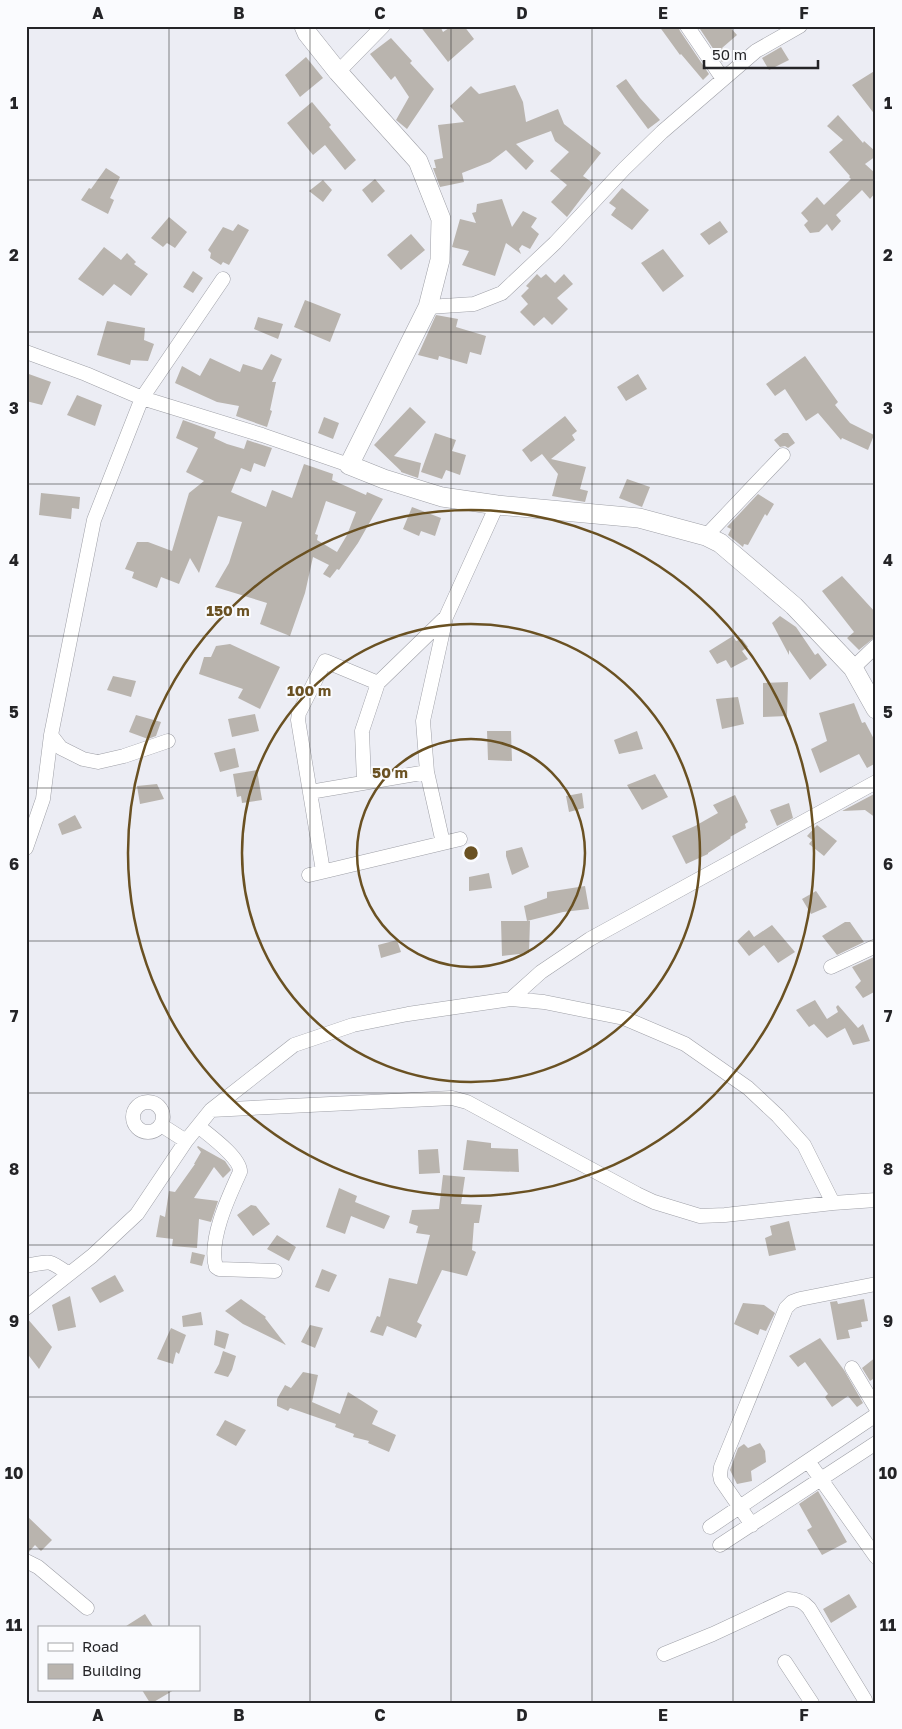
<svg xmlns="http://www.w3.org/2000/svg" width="902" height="1729" font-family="'Golos Text',sans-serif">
	<rect width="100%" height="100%" fill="#ecedf4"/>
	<path fill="#b9b4ae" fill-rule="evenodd" d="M420,26h20l3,6 9,-6h12l10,13 -26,23z
		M659,26h19l2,5 29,43 -6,6 -22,-26 -1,1z
		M698,26h31l8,9 -15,13 7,7 -7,7z
		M391,38l21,23 -2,2 24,26 -27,40 -11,-9 13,-23 -14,-21 -4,4 -21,-26z
		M781,47l8,13 -20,10 -7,-12z
		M306,57l17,21 -23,19 -15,-22z
		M876,70v46l-24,-31z
		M626,79l14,19 20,22 -12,9 -32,-43z
		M515,85l8,17 3,20 32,-13 6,15 37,29 -18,23 10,7 -26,34 -16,-15 16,-17 -17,-14 19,-19 -14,-11 -4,-10 -35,13 18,17 -8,9 -20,-20 -16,12 -28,11 2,9 -24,5 -7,-19h3l-2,-8 9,-2 -5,-33 26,-3 -14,-16 21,-20 8,8z
		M312,102l19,23 -2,2 27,33 -11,10 -20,-25 -12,10 -26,-32z
		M838,115l25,28 1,-2 12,11v4l-11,8 11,10v18l-6,7 -8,-9 -26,25 5,6 -9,10 -5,-7 -8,8 -9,1 -6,-8 4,-4 -7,-8 16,-16 7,8 27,-26 -2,-2 1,-1 -21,-24 14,-12 -16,-14z
		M106,168l14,9 -10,21 4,2 -6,14 -27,-14 8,-12 2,1z
		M375,179l10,12 -13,12 -10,-13z
		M323,180l9,10 -9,12 -14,-11z
		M622,188l27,22 -17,20 -21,-15 5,-7 -7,-5z
		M502,199l10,28 11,-16 14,7 -6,9 8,7 -9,15 -8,-4 -3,4 2,5 -15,-11 -11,33 -33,-11 7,-14 -17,-4 8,-28 16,4 -4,-10 4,-1 1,-8z
		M169,217l18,15 -12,16 -8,-5 -4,4 -12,-9z
		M720,221l8,11 -19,13 -9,-11z
		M238,224l11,6 -20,35 -6,-3 -2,3 -11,-7 1,-5 -3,-3 15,-23 10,4z
		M411,234l14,16 -24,20 -14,-15z
		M104,247l17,13 6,-7 9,9 -2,2 14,10 -17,22 -17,-12 -11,12 -25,-17z
		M663,249l21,27 -21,16 -22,-29z
		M193,271l10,7 -10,15 -10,-6z
		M537,274l4,4 5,-4 9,9 9,-9 9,10 -16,14 11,11 -16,16 -8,-8 -10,9 -14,-14 8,-8 -7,-8 8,-8 -3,-2z
		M305,300l36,14 -11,28 -36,-15z
		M436,315l22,4 -2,8 30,9 -5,19 -11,-3 -3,12 -28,-8 -1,4 -20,-5z
		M258,317l25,7 -5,15 -24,-10z
		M107,321l38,7 -1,12 10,4 -6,17 -17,-1 -1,5 -33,-10z
		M271,354l11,5 -10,23h4l-6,28 2,1 -5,16 -31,-11 3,-10 -22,-4 -42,-19 7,-17 18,10 10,-18 30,14 3,-8 19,6z
		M805,356l33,46 -3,3 15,18 24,12 -6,15 -26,-12 -1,2 -23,-27 -12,8 -21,-32 -10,7 -9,-12z
		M26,373l25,9 -9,23 -16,-4z
		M638,374l9,15 -21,12 -9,-14z
		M77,395l25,10 -7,21 -28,-11z
		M410,407l16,15 -32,34 27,7 -3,15 -17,-6v-1l-27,-26z
		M565,416l12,15 -5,4 3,5 -24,19 35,8 -6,22 8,2 -3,11 -33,-6 6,-22 -16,-20 -11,8 -9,-12z
		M324,417l15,6 -6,16 -15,-6z
		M183,420l33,12 -2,6 13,6 17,5 3,-9 25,8 -7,19 -11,-4 -3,9 -10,-4 -10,24 35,15 6,-17 20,8 12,-34 29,10 -1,6 34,15 1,-3 16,7 -25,44 -19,27 -2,-1 -7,9 -7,-4 6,-9 -16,-8 -8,36 -15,43 -30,-12 7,-21 -52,-16 14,-24 13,-41 -24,-6 -19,57 -9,-15 -11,26 -18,-7 -4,11 -25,-10 2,-6 -9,-3 12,-27h11l24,9 17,-58 15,-12 -18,-9 12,-24 -22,-10zM326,501l30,11 -9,23 -10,17 -20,-12 1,-5 -3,-1z
		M435,433l21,7 -4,11 14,4 -6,20 -14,-5 -4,9 -21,-7z
		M783,433h5l7,10 -7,5 -3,-2 -5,1 -6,-7z
		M627,479l23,8 -8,20 -23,-9z
		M41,493l39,4 -1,12 -7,-1 -1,11 -32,-4z
		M758,494l16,10 -7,12 -2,-2 -17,31 -4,-1 -1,3 -15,-12 3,-6 -4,-2z
		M412,507l29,11 -6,18 -14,-5 -2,5 -16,-7z
		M842,576l34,37v23l-17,14 -12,-12 7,-6 -32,-41z
		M780,616l16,11 19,28 3,-2 9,12 -17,15 -21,-30v5l-17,-32z
		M733,636l3,5 6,-2 6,8 -6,4 6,8 -17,9 -5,-8 -9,4 -8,-13z
		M230,644l50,23 -20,42 -22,-11 5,-9 -44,-15 5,-17h7l5,-11z
		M113,676l23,5 -5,16 -24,-7z
		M788,682l-1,34 -24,1v-34z
		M738,697l6,27 -22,5 -6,-30z
		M854,703l8,20 3,-1 11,21v20l-9,5 -8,-14 -39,19 -9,-24 16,-8 -8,-28z
		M255,714l4,17 -27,6 -4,-18z
		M136,715l25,7 -5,14 -8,3 -19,-7z
		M487,731h24l1,30 -24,-1z
		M637,731l6,18 -24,5 -5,-14z
		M235,748l4,19 -19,5 -6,-19z
		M257,770l5,30 -20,3 -1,-7 -4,1 -4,-23z
		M655,774l13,23 -26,13 -15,-25z
		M157,784l7,15 -24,5 -3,-18z
		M582,793l2,15 -15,4 -3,-16z
		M876,793v25l-11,-8 -23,1z
		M735,795l13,27 -3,2 1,4 -16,9 1,1 -23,15v1l-22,10 -14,-28 23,-10 23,-13 -5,-8z
		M789,803l4,15 -16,8 -7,-16z
		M75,815l7,13 -20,7 -4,-11z
		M817,825l20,16 -13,15 -15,-12 3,-4 -5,-4z
		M522,847l7,20 -17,8 -6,-19v-5z
		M489,873l3,15 -23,3v-14z
		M585,886l4,23 -26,3 -36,9 -3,-15 23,-8v-6z
		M816,891l11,16 -16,7 -9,-15z
		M501,921h29l-1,32 -27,3z
		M845,922h5l14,20 -27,13 -15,-19z
		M772,925l23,27 -17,11 -14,-18 -15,11 -12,-15 12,-11 5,7z
		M397,940l4,12 -20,6 -3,-13z
		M874,957l2,2v32l-13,7 -8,-11 6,-6 -9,-14z
		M815,1000l12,19 11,-7 -2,-5 2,-2 20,23 5,-4 7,17 -17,4 -8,-17 -18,10 -13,-14 -5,3 -13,-17z
		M467,1140l24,3v5l27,1 1,23 -56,-2z
		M198,1146l27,15 6,9 -8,8 -9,-11 -20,31 24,3 -7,21 -12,-3 -2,29 -25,-2 1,-7 -17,-2 4,-22 5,2 4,-26 6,1 20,-28h-1l7,-12 -4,-5z
		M438,1149l2,24 -21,1 -1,-24z
		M443,1175l22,2 -4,27 21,1 -3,18h-5l-2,27 4,2 -9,24 -25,-6 -25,52 5,3 -6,13 -29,-12 -4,10 -13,-4 7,-16 3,1 9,-39 28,6 13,-49 -14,-2 2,-7 -9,-3 3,-13 27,-1z
		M339,1188l18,8 -2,6 35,14 -6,13 -33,-13 -6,18 -19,-7z
		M251,1205l5,1 14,18 -17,12 -16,-21z
		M789,1221l7,29 -27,6 -4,-18 7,-3 -2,-9z
		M277,1235l19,12 -7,14 -22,-12z
		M192,1252l13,3 -3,11 -12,-3z
		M322,1269l15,6 -8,17 -14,-5z
		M115,1275l9,16 -24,12 -9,-15z
		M70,1296l6,31 -18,4 -6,-26z
		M241,1299l25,18 -1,1 21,27 -43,-21 -18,-13z
		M864,1299l4,22 -7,1 1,5 -14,3 2,8 -13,2 -7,-38 7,-1 1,3z
		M743,1303l21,2 11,8 -9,18 -6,-2 -2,6 -24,-11z
		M201,1312l2,13 -20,2 -1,-11z
		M26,1317l26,30 -13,22 -13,-17z
		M310,1325l13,3 -8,20 -14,-6z
		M171,1328l15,7 -7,19 -3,-2 -3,12 -16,-5z
		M216,1330l13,4 -4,15 -11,-4z
		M820,1338l24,32 19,33 -6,4 -9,-11 -16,11 -7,-10 3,-3 -23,-32 -7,5 -9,-11z
		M223,1351l13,5 -4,14 -4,7 -14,-4 5,-9z
		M876,1357v20l-6,4 -8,-13z
		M303,1372l15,3 -6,27 28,12 8,-22 30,19 -6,13 24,11 -7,17 -21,-9 1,-2 -16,-4 1,-3 -19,-7 1,-3 -46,-16 -2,3 -11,-5v-7l8,-14 6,3z
		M225,1420l21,10 -10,16 -20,-11z
		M760,1443l5,8 1,11 -15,9 1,10 -15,3 -7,-14 8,-22 6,-4 4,4z
		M818,1491l29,51 -25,13 -15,-25 5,-3 -13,-23z
		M26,1515l26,25 -11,11 -6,-6 -7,8 -2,-1z
		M849,1594l8,13 -26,16 -8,-14z
		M145,1614l9,14h-31z
		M142,1690h32l-22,13h-2z"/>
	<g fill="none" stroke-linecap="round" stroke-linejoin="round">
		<g stroke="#9fa0a7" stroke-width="15">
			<path id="street" d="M687,26l36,53
				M338,72l45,-46
				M428,307l46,-3 28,-11 53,-50 69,-74 38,-37 94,-81 44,-25
				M26,352l60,22 56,24 120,37 87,30
				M706,536l77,-81
				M853,668l23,-22
				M51,735l10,13 22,11 15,3 26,-6 44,-15
				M364,782l-2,-51 16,-48 68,-66
				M310,792l117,-20
				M443,843l-16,-71 -4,-51 23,-104 51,-112
				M26,848l17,-49 8,-64 43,-215 48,-122 81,-119
				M323,871l-25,-151 1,-7 26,-52 53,22
				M309,875l151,-36
				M831,967l45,-21
				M511,999l30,-27 49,-33 286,-157
				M133 1117a15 15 0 1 1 30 0a15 15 0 1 1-30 0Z
				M211,1110l241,-12 15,4 170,92 17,8 46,14 25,-1 108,-12 43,-3
				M161,1125l25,16
				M198,1126c11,9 43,32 42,46 -11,24 -32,68 -24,95l3,2 56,2
				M26,1266c26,-5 21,-7 43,8
				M26,1308l66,-52 45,-42 49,-73 25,-31 83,-65 59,-20 55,-11 103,-15 33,3 80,16 61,26 63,44 30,28 26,29 29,58
				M852,1368l24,40
				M808,1461l68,96
				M752,1525l-31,-45 -1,-5 1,-8 65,-159 6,-6 8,-3 76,-15
				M710,1527l166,-112
				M720,1545l156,-102
				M26,1561l12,6 49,41
				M664,1654l49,-20 75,-35c9,0 15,2 21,9l56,92
				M785,1662l27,41"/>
		</g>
		<g stroke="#9fa0a7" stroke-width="20">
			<path id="secondary" d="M304,26l3,7 31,39 80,89 23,58 -1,41 -12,47 -79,158 35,14 58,18 55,8 142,13 67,18 14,7 74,63 59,62 23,41"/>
		</g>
		<use href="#street" stroke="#fff" stroke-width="14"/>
		<use href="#secondary" stroke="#fff" stroke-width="19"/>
	</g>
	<path fill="none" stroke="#242427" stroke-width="1" stroke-opacity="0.55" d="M169,26v1602M310,26v1677M451,26v1677M592,26v1677M733,26v1677M26,180h850M26,332h850M26,484h850M26,636h850M26,788h850M26,941h850M26,1093h850M26,1245h850M26,1397h850M26,1549h850M169,1690v13"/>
	<g fill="none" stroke="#6a5122" stroke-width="2.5">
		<circle cx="471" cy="853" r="114"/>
		<circle cx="471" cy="853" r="229"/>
		<circle cx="471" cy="853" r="343"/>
	</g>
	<circle cx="471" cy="853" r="8" fill="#6a5122" stroke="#fafbfe" stroke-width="2.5"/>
	<g font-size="15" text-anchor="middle" font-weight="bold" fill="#6a5122" stroke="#fafbfe" stroke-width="4" stroke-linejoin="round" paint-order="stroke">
		<text x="228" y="616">150 m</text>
		<text x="309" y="696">100 m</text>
		<text x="390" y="778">50 m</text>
	</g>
	<rect width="902" height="1729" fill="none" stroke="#fafbfe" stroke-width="55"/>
	<rect x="38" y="1626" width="162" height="65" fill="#fafbfe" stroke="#a4a5a8"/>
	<rect x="48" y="1643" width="25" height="8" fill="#ffffff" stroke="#a4a5a8"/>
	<text x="82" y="1652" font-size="15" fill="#242427">Road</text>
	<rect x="48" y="1664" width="25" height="15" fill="#b9b4ae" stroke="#a4a5a8"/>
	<text x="82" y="1676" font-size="15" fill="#242427">Building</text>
	<path d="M704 60v8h114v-8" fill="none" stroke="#242427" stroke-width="2.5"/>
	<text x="712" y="60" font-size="15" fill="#242427" stroke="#fafbfe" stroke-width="4" paint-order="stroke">50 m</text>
	<rect x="28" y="28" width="846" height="1674" fill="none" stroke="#242427" stroke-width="2"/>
	<g font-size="16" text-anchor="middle" font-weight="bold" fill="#242427">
		<text x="98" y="19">A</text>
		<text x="239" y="19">B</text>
		<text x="380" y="19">C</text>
		<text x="522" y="19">D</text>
		<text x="663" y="19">E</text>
		<text x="804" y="19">F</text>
		<text x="14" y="109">1</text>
		<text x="888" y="109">1</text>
		<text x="14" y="261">2</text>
		<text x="888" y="261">2</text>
		<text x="14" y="414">3</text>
		<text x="888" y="414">3</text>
		<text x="14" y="566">4</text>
		<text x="888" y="566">4</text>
		<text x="14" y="718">5</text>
		<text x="888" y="718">5</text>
		<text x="14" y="870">6</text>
		<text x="888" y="870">6</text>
		<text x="14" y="1022">7</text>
		<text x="888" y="1022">7</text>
		<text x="14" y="1175">8</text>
		<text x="888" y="1175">8</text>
		<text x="14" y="1327">9</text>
		<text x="888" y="1327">9</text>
		<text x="14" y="1479">10</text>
		<text x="888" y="1479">10</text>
		<text x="14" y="1631">11</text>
		<text x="888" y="1631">11</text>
		<text x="98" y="1721">A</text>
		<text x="239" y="1721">B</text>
		<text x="380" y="1721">C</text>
		<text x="522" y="1721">D</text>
		<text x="663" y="1721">E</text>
		<text x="804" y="1721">F</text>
	</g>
</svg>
